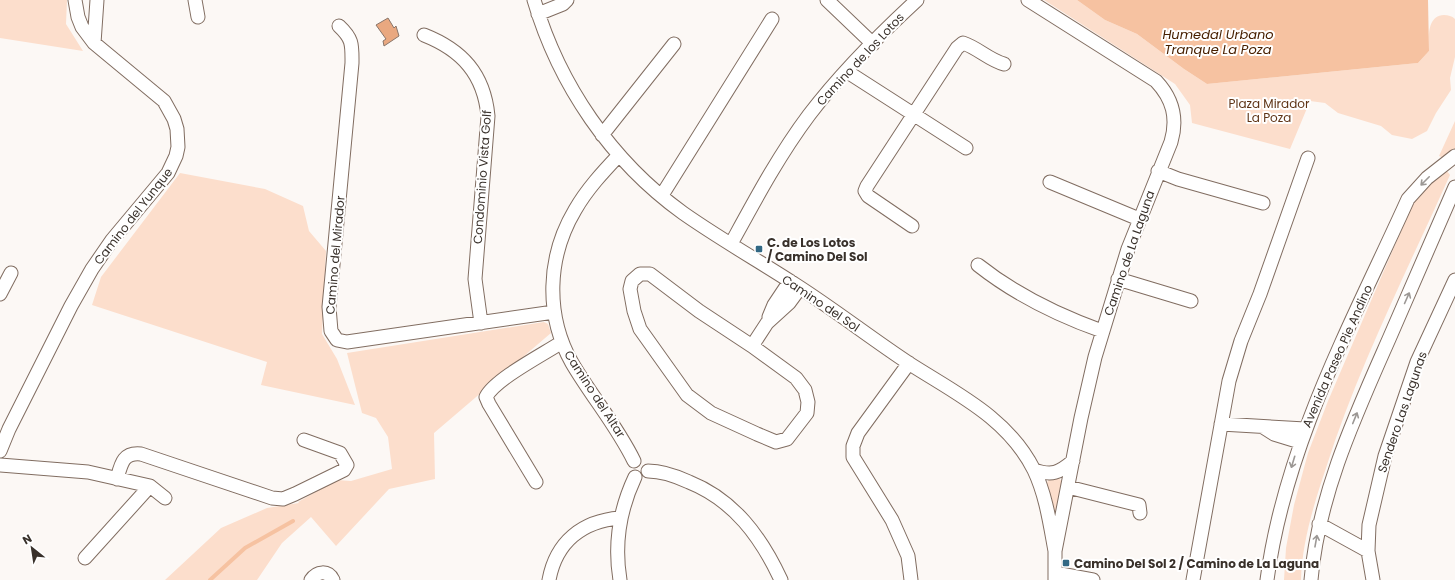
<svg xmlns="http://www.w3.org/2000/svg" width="1455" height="580" font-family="Poppins,sans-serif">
	<rect width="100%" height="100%" fill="#fcf8f5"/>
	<path fill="#fcdecc" d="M0,0h67l-1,24 17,27 -83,-13z
		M1044,0h33l28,20 32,14 47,35 23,15 211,-21 11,-12c0,-13 -3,-35 15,-36 4,0 8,1 11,4v38l-5,21 1,12 -15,23 -9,18 -15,8 -20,-4 -11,-9 -43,-13 -13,-10 -15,-2 -20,48 -98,-26 -2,-18 -15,-21z
		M1455,121v28l-11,9 -5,-2z
		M1447,171l3,4c-43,96 -92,192 -124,293 -12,36 -24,74 -25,112h-17l2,-32 8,-43 14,-52 20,-52 85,-198 11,-14z
		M180,173l85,16 38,17 6,25 17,20 -4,83 15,25 18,46 -94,-20 6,-23 -175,-57 9,-28z
		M544,322l4,2 3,9 -117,100 1,46 -46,10 -53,57 -25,-29 -29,26 -25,37h-92l56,-52 46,-20 32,-5 -1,-1 39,-22 14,1 41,-12 -4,-32 -12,-19 -14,-5 -15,-60z
		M1059,478l3,4 -6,32 -3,-3 -6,-28 1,-3z"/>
	<path fill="#f6c2a1" d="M1077,0h351l1,51 -11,12 -211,21 -23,-15 -47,-35 -32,-14z"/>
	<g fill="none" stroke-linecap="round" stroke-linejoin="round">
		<path stroke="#f6c2a1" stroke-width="4" d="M210,580l35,-32 48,-27"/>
	</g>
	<path fill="#e9a880" stroke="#8a766a" d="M388,18l6,10 2,-2 3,10 -15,10 -1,-5 3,-2 -10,-14z"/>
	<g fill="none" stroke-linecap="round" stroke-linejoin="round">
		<g stroke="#816d61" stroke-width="15">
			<path id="minor" d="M195,0l3,17
				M534,0c25,85 77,161 149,213 37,26 76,48 113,72 39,25 76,54 114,79 47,30 98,54 124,106 12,25 16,54 21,81
				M827,0l46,44
				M1028,0l128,81c17,18 22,37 15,61l-43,107 -33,108 -14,61 -26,133v29
				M538,14l25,-10 4,-4
				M339,26c14,13 13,19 13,37l-23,244 2,24 6,9 10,2 207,-30
				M424,35c38,15 60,39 64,81l-13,163 6,44
				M94,43l3,-43
				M846,71l120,77
				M602,135l72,-91
				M619,155c-16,17 -32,34 -44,55 -28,47 -30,105 -3,153 20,34 45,63 62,98
				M1158,171l20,8 85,24
				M1050,182l89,37
				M662,195l110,-176
				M912,226l-44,-30 -3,-5 2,-5 90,-138 6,-5c15,5 26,17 41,21
				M731,244c24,-44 48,-89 78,-129 32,-42 70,-80 108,-115
				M978,265c38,30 79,50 124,66
				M640,274h10l49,37 53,35 44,32 9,12 3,12 -1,11 -20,26 -11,3 -19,-8 -46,-21 -24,-18 -47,-66 -6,-18 -4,-22 2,-8z
				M1118,279l73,22
				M0,294l11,-21
				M769,317l5,-12 16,-24
				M752,346l15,-23 22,-20 11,-15
				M909,363l-51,70 -5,13v11l39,63 16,36 3,24
				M1221,424l84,5
				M1263,427l11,7 26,8
				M0,451l9,-22 62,-123 21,-37 20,-29 56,-67 8,-17 2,-9 -1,-18 -3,-10 -10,-18 -70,-58 -12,-16 -4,-10 -3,-17
				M0,465l88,7 62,14 15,12
				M1034,470c18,6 25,3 39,-9
				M648,471c14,0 28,5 41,11 45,18 72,55 92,98
				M117,479c4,-15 6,-27 24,-25l131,44 11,1 12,-5 49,-24 3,-5 -7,-12 -36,-13
				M536,482l-47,-78 -3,-7c9,-18 58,-43 76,-55
				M1068,487l71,18 1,8
				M1319,524l49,27
				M85,558l65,-72
				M1055,573l38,7
				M311,580c6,-9 17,-10 22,0
				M549,580c7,-38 33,-59 71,-62
				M620,580c-6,-36 -1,-69 15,-103
				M1193,580l36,-199 12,-40 19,-47 48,-136
				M1267,580c18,-136 85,-257 141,-381l19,-21 28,-22
				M1311,580c7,-84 44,-164 78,-241 22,-50 44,-101 66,-152
				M1373,580l-5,-29 1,-26 16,-69 32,-94 38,-82"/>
		</g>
		<use href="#minor" stroke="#fff" stroke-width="13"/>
	</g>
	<defs><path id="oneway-shaft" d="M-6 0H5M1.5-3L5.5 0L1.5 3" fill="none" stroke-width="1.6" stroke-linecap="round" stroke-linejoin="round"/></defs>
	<g stroke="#9c9895">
		<use href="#oneway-shaft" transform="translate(1425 181) rotate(135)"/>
		<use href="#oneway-shaft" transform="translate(1407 298) rotate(-66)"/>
		<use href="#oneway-shaft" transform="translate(1355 418) rotate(-68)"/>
		<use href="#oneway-shaft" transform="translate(1293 462) rotate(107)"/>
		<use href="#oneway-shaft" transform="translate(1316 541) rotate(-80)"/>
	</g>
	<g fill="#326884" stroke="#fff" stroke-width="1.5">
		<rect x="755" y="245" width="8" height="8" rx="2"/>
		<rect x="1062" y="559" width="8" height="8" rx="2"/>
	</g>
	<g text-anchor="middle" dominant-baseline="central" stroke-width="4" stroke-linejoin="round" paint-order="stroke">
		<g font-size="12" fill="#39312b" stroke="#fff">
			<text transform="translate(860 59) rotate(-47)">Camino de los Lotos</text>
			<text transform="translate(482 177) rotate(-86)">Condominio Vista Golf</text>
			<text transform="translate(133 216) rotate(-52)">Camino del Yunque</text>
			<text transform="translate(1129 253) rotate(-71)">Camino de La Laguna</text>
			<text transform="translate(335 255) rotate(-85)">Camino del Mirador</text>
			<text transform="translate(821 303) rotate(34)">Camino del Sol</text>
			<text transform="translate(1337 356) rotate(-66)">Avenida Paseo Pie Andino</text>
			<text transform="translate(595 394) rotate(57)">Camino del Altar</text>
			<text transform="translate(1402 412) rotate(-71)">Sendero Las Lagunas</text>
		</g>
		<g font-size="12" fill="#5e3315" stroke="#fff">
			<text x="1269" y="103">Plaza Mirador<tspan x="1269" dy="14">La Poza</tspan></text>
		</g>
		<g font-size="12" font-weight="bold" fill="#39312b" stroke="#fff" text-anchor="start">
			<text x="767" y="242">C. de Los Lotos<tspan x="767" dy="14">/ Camino Del Sol</tspan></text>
			<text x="1074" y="563">Camino Del Sol 2 / Camino de La Laguna</text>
		</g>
		<g font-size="13" font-style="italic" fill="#482000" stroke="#fff">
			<text x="1218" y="34">Humedal Urbano<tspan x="1218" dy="15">Tranque La Poza</tspan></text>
		</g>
	</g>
	<g transform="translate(32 548) rotate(330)" stroke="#ffffff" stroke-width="3" paint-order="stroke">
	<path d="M0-3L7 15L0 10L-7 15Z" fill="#39312b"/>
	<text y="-6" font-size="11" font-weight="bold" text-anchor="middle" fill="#39312b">N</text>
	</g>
</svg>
